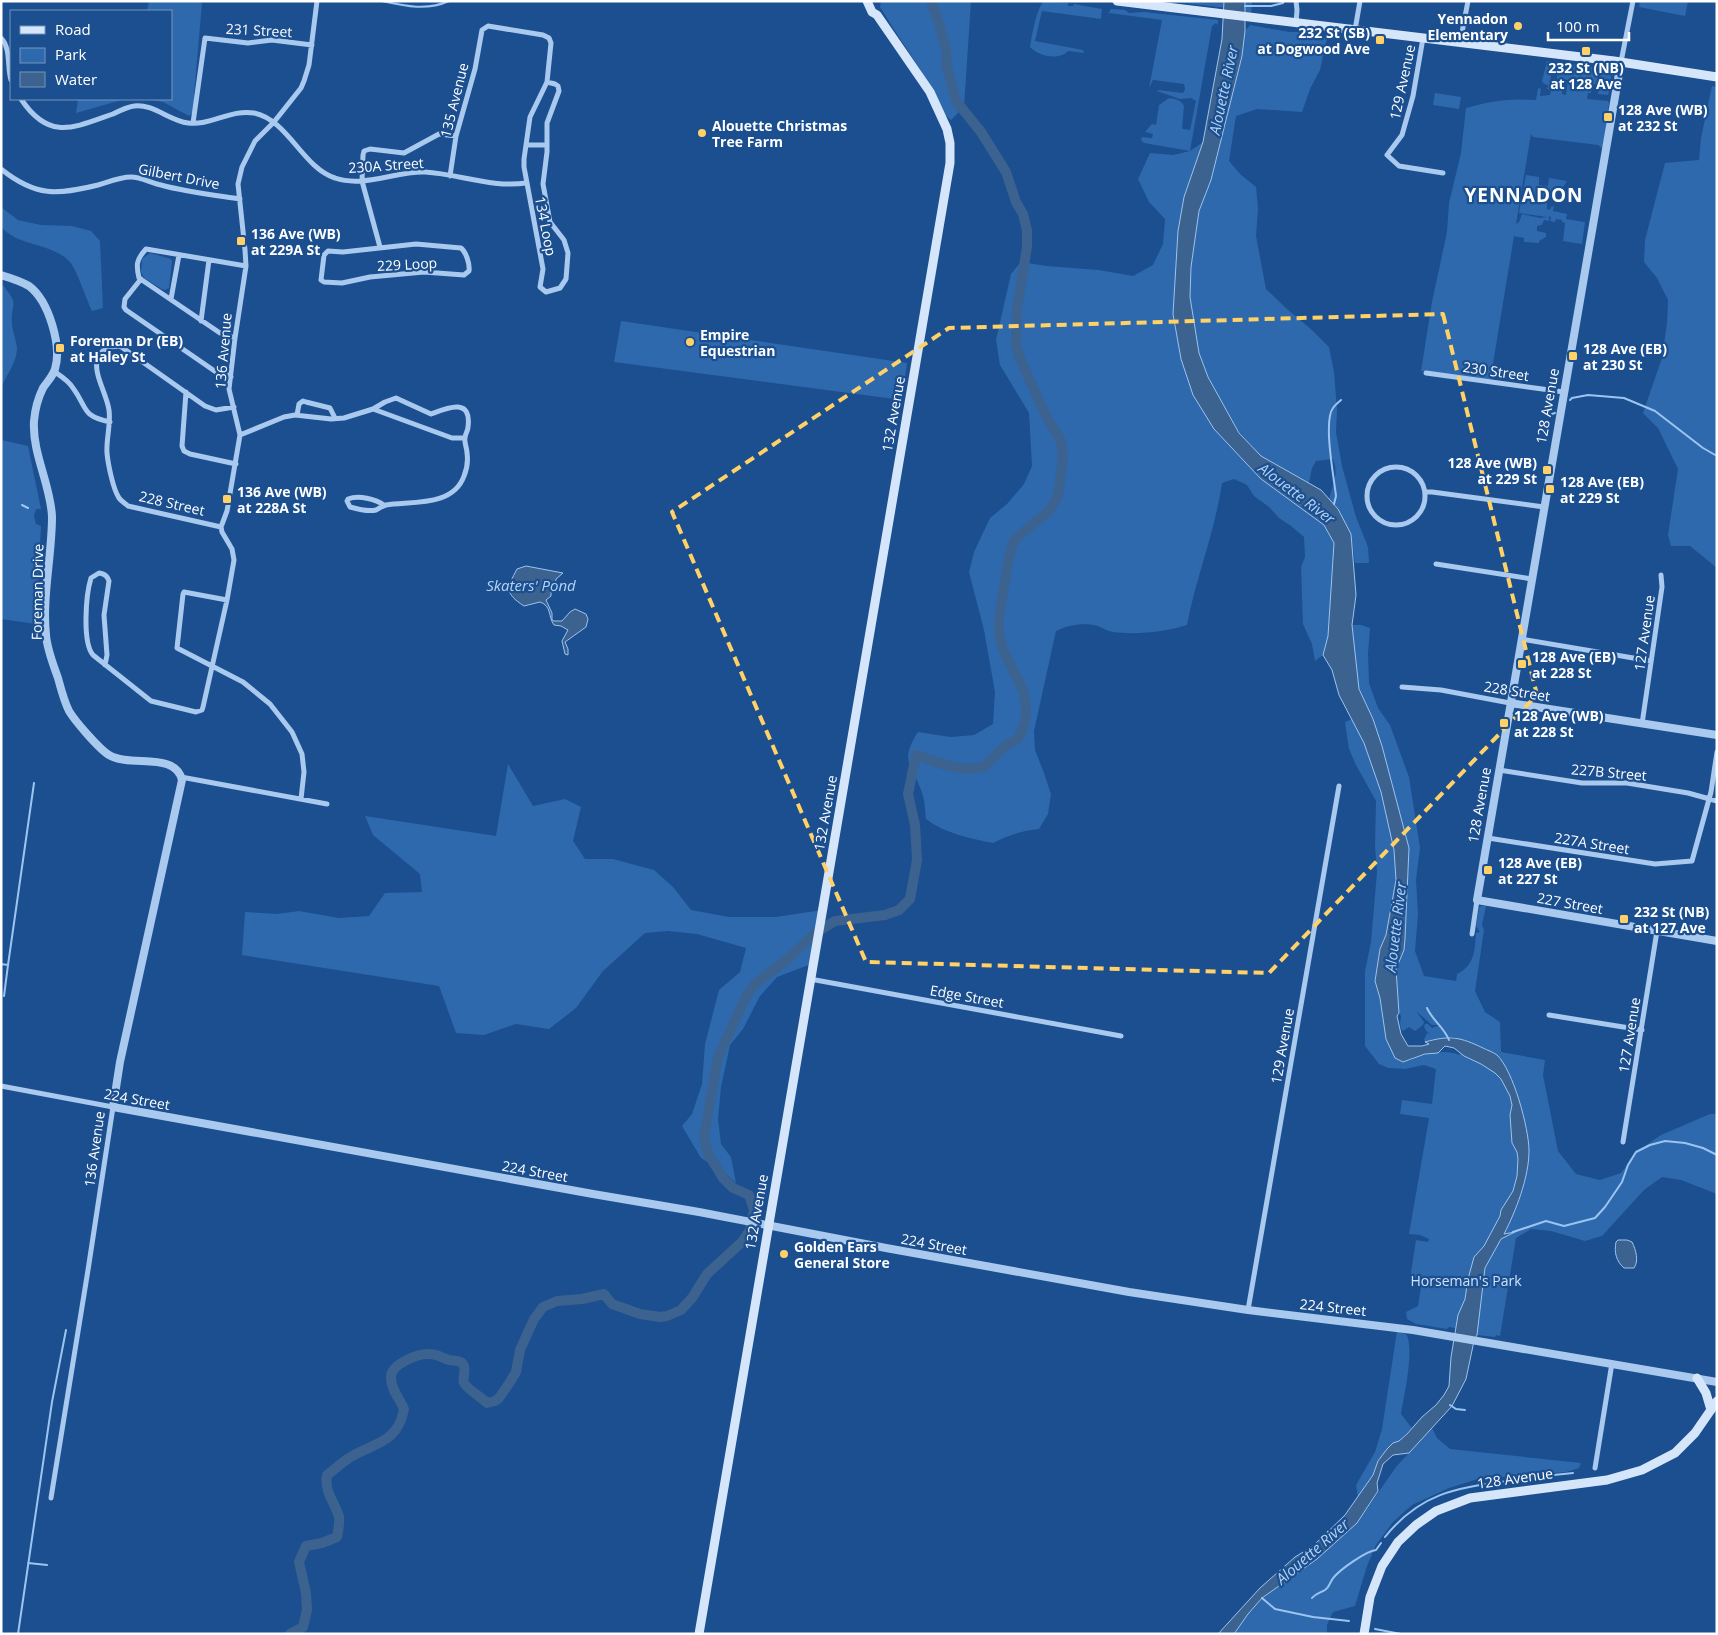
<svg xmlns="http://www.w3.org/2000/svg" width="1718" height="1635" font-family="'Open Sans',sans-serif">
	<rect width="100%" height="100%" fill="#1b4f8f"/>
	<path fill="#2e69ad" d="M149,1h48l5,2 -8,92 2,15 -7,6 -26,-14 -16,-3h24v-88h-24z
		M881,1h90l-7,106 -13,13c-10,-6 -14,-23 -20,-33 -16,-27 -35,-53 -51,-80z
		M1044,1l24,2v3h5l1,-2 28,5 -1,10 -59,-8 -7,30 48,9 1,3 -16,-2c-9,10 -30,5 -38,-4 2,-11 6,-38 14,-46z
		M1167,1h85l-1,16 -7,-1v-6z
		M1640,1h48l-3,15 -46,-9z
		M1111,9l14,1 4,3 15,-1 74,8v5l-2,-2 -4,3 -22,125 13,-9 -19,55 -11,117 8,45 12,36 21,34 47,50 63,46 10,18 -6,93 -5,19 -8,6 -3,-17 -9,-20 -2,-57 4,-10 -1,-20 -13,-11 -12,-8 -10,-11 -15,-11 -7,-11 -13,-6 -12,4c-7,49 -26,94 -35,142 -22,7 -51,10 -74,7 -6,-1 -10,-4 -15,-6 -14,-4 -30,-1 -42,5l-22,100 1,19 9,23 7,21 -3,20 -9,15c-17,2 -31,6 -46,14 -24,-5 -47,-9 -67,-24 -1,-7 -1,-16 -3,-23 -8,-29 -26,-32 -5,-64l32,5 24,-2 19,-11 2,-32 -11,-62 -15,-58 5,-20 16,-34 17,-14 17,-20 8,-18 -3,-53 -29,-48 -4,-25 15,-66 10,-12 25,4 53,4 34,6 20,-11 10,-21 2,-25 -16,-17 -11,-23 12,-26 23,2 17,-4 -46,-8 -3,-3 1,-3 10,1 1,-4 -8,-2 7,-8 4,1 3,-20 10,-7c7,1 12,2 15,8l-2,22 1,1 7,1 6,-29 -5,-3 -11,1 -23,-8 1,-1 25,3 2,-4 -1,-5 -31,-4 -4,8 13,-68 -53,-7 -2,5 1,-4z
		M1250,25l39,7h21l17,6 -7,32 -10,19 -8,23 -45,-3 -21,7 -7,45 11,13 16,13 2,21 -2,28 10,53 21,20 26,22 16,16 5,25 3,37 -1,23 6,34 14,51 12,30 1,16h-14l-4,-29 -13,-25 -9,-10c4,-14 10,-26 4,-40l-17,2 -4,7 -3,15 -48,-27 -22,-24 -31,-55 -9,-24 -9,-56 1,-30 8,-56 12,-31 31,-124 3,-25z
		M1547,61l8,2v5l-4,6 -1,13 13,1 -1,6 4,1 2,-15 -11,-1 2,-17 48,7c7,7 4,17 1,26l-10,-1 1,-8 -4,-2 -3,1 -1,8h-3l-1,6 21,2 1,2 -6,45h-1l-4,-3 -65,-8 -2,-3 -15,90 3,-2 3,-8 18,4 7,-1 -28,-4 7,-38 13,2v8l9,1 1,-8 18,3 -7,11h-7l-2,4h-4v13l3,1 1,-3 3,-1 -1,5 14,3 -1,5 19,3 -3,22 -19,-3 2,-18 -3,-1v-2l-6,-1 -1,3 -5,-1 1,-4 -2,-1v5l-5,-1 -2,5 -5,1v5l9,2v4l-7,4v2l-15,-1v-4l-10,-2 -24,146 -69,-11 11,-69 15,-70 2,-29 12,-50 5,-45c23,-7 45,-10 70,-8l2,-12 3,1 -1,7 10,-1 1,-5 -4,-1 1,-4 -4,-1 -2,-3z
		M1712,86l5,1v481l-27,-22h-19l-3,-11 10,-66 -20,-41 -15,-15 19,-55 5,-35 1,-23 -11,-22 -13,-16 1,-22 20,-77 34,-3 2,-22z
		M1435,93l26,4 -2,12 -26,-4z
		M78,99h47l-49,14z
		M1,207l17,13 23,5 31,1 19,5 9,10 3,67 -11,3c-5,-10 -16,-43 -22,-49 -19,-20 -51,-15 -69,-35z
		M150,253l21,6 1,2 -3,27 -4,2 -3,-1 -18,-11 -3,-6 1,-13z
		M3,285c18,23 7,16 9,40 1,7 4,15 5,23 0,15 -11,27 -16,40v-99z
		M621,321l286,42 -5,37 -288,-38z
		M2,440l26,6 13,63h-5l-2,7 2,8 5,2 -5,98 -35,-5z
		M1352,625h9l9,3 -2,25 1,30 9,25 12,17 19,52 11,71 -4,32 2,34 -3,37 9,25 32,5 1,-7c17,-8 18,-23 19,-41l4,-1 -4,-6 3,-18 2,-2h5l-4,19 2,5 -9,61 10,21 15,10 1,30 44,8 -2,15 15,76 18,23 24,6 21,-7 15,-21 25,-17 49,-21h7v80l-36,-14 -19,-3 -18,13 -42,46 -17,5 -34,-10 -20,-2 -15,9 -16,98 -4,-1 -1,2 -18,-2v-3l-28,-5 -2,2 -31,-5 -9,-5 -1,-7 12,-6 4,-25 -12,-2 6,-39 12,2 1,-3 -9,-4 -11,-1 22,-127 -2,11 -29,-4 2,-14 30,4 4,-35 -12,-4 -19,4 -17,-1 -9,-4 -14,-18v-75l6,-29 6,-70 -2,-26 1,-45 -20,-36 -7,-16 -4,-27 7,-3 12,24 10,26 7,23 13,58 2,30 -10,55 -6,14 -5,32 5,17 3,16 26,47c17,-8 33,-12 51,-6l1,-9 -6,-9 -19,2 -11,3 -1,-2 3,-7 4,1 -4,-2 -3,-5 1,-3h3l4,4 8,-3h-8l-16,-14 8,11 -1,3 -8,6 -6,-4 -6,4 -2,-2 -1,-6 1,-6 -3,-10 -2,-38 8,-19 3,-44 2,-58 -27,-102 -9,-27 -14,-30z
		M508,764l25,42 32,-7 16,8 -8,34 12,18h28l41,11 19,17 18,23 38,7h47l46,-7 -8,53 -37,14 -17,19 -17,33 -13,16 -9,42 -3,32 3,25 10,13 5,26 -11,-10 -24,-15 -19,-32 10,-12 10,-30 3,-40 14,-54 21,-18 6,-24 -49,-14 -29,-3 -23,2 -42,38 -27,37 -27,21 -33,-5 -32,11 -28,-2 -17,-47 -197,-31 3,-43 32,2 22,-3 40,7 30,-2 16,-23 37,-1 -2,-18 -47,-39 -8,-19 131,20z
		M1397,1331l9,3c9,14 -2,62 -5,80l11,14 -13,13 -12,8 -9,12 -5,14 -15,23 -2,-13 19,-33 7,-23z
		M1432,1428l5,10 13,11 131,14 -2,5 -13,4 -88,7 -29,9 -37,17 -19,17 -17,23 -9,21 -12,40 -22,6 -6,13v9h-93l14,-20 14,-16 55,-39 40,-36 39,-56z"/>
	<path fill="#3c6290" stroke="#9cc4f0" d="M1224,1h21v30l-3,25 -31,124 -12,31 -8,56 -1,30 9,56 9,24 31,56 22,23 60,34 17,19 13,25 5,61 -4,30 7,64 14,30 9,27 27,102 -4,91 -1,11 -8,19 3,44 -2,3 4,18 7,12h14l7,-2 -4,-2c25,-7 35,-5 58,6 4,2 10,4 14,7 16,15 32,73 32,96 0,26 -13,60 -25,83l11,-2 -14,7 -16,29 -8,67 -3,6 -8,38 -14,27 -43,47 -16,2 -10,9 -6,19 1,8 -21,32 -40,36 -55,39 -14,16 -14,20h-16l42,-46 35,-31 18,-11 32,-31 28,-40 5,-14 9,-12 6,-6 6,-2 8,-7 15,-17 14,-12 8,-10 5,-9 2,-29 7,-42 7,-16 3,-20 6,-22 10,-11 16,-30 1,-6 12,-19 4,-15 1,-17 -1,-7 -5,-9 -2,-28 2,-10 -2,-9 -9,-17 -6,-6 -14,-9 -17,-8 -10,-8 -9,-2 -7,7 -13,1 -22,8 -8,-4 -9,-19 -6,-41 -5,-17 5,-32 6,-14 10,-55 -2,-30 -13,-58 -17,-49 -25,-48 -7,-25 -9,-15 5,-19 6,-93 -10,-18 -63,-46 -47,-50 -21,-34 -12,-36 -8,-45 5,-83 6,-34 19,-55 19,-103z
		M526,566l37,7 -7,6 -1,7 -4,3v7l-5,4 6,13v7l2,1h8l8,-9 5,-3 11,5 2,5 -2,8 -21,15 3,7v6l-3,-1 -3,-13 6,-11 -7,-4 -7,-1c-6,-8 -2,-19 -14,-23l-16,4c-20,-13 -17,-18 -7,-37z
		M1618,1240h9l5,2c4,8 7,19 2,26h-10c-8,-7 -10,-16 -8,-26z"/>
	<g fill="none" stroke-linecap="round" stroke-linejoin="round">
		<path stroke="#9cc4f0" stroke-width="2" d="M382,1c23,5 45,10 67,0
			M1245,6h26l12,-3v-2
			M1570,400l2,-2 16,-3 36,3 31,13 48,37 14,8
			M1552,414l3,-1
			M1334,504l2,-8c-2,-18 -13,-75 -3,-88 2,-3 6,-6 8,-8
			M22,505l6,3
			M1,964l7,1 -4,31
			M8,965l26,-182
			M1427,1008c5,12 17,19 22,32
			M1513,1232l33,-11 18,5 31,-8 10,-11 17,-25 6,-17 8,-13 14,-7 15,-4 20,2 18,5 14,7
			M1450,1405l6,4 9,1
			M1385,1537c34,-43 72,-50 123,-56 22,-3 44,-6 65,-8
			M28,1563l19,2
			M1262,1598l13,11 38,8 36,4
			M1312,1598c4,-5 8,-5 13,-8 5,-3 5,-9 9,-13 7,-8 32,-26 42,-27l5,-7
			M1375,1629l26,5
			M18,1634l34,-232 14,-72"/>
		<path stroke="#3c6290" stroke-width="10" d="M290,1634l13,-7 4,-17 -1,-17 -7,-31 7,-16 16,-3 15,-6c1,-6 3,-14 2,-20 -4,-15 -15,-24 -12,-42 7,-5 14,-12 22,-17 23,-15 49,-14 55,-49 -4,-10 -13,-19 -13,-31 -1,-14 28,-25 39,-24 7,0 12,4 19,6 4,1 11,0 14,4 4,5 -1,13 1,19 2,5 18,15 23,20l8,-2 4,-3 11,-16 6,-10 4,-22 14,-31 9,-12 14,-6 25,-2 22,-5 8,10 28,10 20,3 7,-1 14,-6 11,-12 15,-24 35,-32 8,-12 4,-20 -5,-15 -16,-7 -10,-10 -16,-26 -3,-16 14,-79 28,-60 9,-13 34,-26 22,-21 11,-8 13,-8 50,-6 14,-5 11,-11 7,-39 -1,-18 -1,-17 -7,-31 8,-39 32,11 20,3 16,-2 21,-21 13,-7 7,-15 1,-18 -3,-16 -20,-40 -4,-15v-18l10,-61 6,-17 34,-28 9,-15 5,-38 -2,-17 -15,-25 -25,-55 -5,-15 1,-37 10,-62v-17l-4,-16 -7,-12 -10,-30 -25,-40 -25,-31 -9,-34 -1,-19 -7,-24 -8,-23"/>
		<path stroke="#a9c9ee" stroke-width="5" d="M1296,23l1,-13 -1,-9
			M1355,30l5,-29
			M1,38c10,10 6,29 10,42
			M1423,38l-10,58 -11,39 -15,20 12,11 44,7
			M1460,43l8,-42
			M1621,62l12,-61
			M21,99c28,42 52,29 92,15 6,-3 14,-7 21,-8 18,-3 36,15 54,17 22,3 43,-14 66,-10 34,7 49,55 81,65 29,10 61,-7 90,-6 34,2 67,16 101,11
			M193,123l12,-85 43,5 24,-3 40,5
			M526,145h20
			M1,169c35,28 56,26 97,16 10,-3 22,-8 33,-8 10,0 20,6 30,8 25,7 52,10 79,14
			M450,176l6,-40 19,-67 7,-39 6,-4 55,9 6,3 2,5 -4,39 8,2 3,2 1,5 -12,32v29l-4,32 7,38 14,18 4,13 -2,26 -6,9 -14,4 -6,-5 3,-18 -19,-102v-8l6,-42 17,-35
			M416,244l45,4c5,4 9,16 8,23l-5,4 -40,-3 -54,5 -28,6 -18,-1 -3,-2 3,-25 4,-4 15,1z
			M380,247l-18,-66 1,-26 1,-4 6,-2 34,4 35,-19 17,2
			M141,279l-16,20 -1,8 2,3 90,62 15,5
			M171,299l8,-44
			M201,321l8,-61
			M235,338l-15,-5 -81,-55c-3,-13 -3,-18 7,-29l100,17
			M55,372c6,4 14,9 18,16 15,20 8,28 37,34
			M1426,373l138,19
			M186,392l-4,54 2,5 6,3 46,10
			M373,409l12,-7 11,-4 35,16c16,-6 41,-17 37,13 0,4 -3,7 -3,11 -1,4 2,10 2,15 1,7 0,16 -3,23 -11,31 -52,25 -78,29 -4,1 -6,3 -10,5 -8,2 -19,-1 -26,-3l-3,-6 1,-2c11,-4 27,0 36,6
			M297,415l2,-11 4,-3 3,1 24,6 5,10
			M240,435l44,-18 11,-2 36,4 13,-1 29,-9 79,29h13
			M1367 496a29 29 0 1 1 58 0a29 29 0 1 1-58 0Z
			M1425,492h7l112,15
			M221,527l-93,-21c-3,-3 -7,-5 -9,-8 -6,-9 -11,-34 -12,-45 -1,-14 4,-29 2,-43 -2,-15 -15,-35 -12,-49 3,-12 12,-15 23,-15l85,60 11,4 18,-3
			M1436,564l96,15
			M227,600l-43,-8 -1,2 -6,54 66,34 27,22 22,28 10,22 2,18 -3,27
			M1521,639l130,22
			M105,665l2,-10 -3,-40 5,-34c-2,-6 -5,-7 -10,-8l-8,5c-5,16 -9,64 2,77l58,46 45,11 6,-2 1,-3 24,-107 7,-40 -2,-11 -10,-17 -1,-5 6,-16 13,-76 -11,-46 6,-51 11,-72 -1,-16 -7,-66 4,-17 13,-26 19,-19 27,-34 3,-7 5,-16 8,-64
			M1402,687l39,3 69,13
			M1642,724l20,-137 -1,-12
			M1499,770l83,13h45l61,10 29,8
			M181,777l146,27
			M1488,838l167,26 37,-3 19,-69 6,-40
			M1472,934l5,-34
			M810,979l311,57
			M1549,1015l93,15
			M1,1086l112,21 -25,163 -37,228
			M1623,1142l34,-211
			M1248,1310l91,-524
			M1595,1468l17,-105"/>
		<path stroke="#a9c9ee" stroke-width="8" d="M1621,62l-144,838 240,41
			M1,275c10,3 20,6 28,11 20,15 33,60 26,83 -2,7 -8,13 -12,19 -5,10 -8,22 -9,33 -2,33 17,64 18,96 0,38 -10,80 -6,118 1,14 7,29 12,43 3,11 6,23 11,33 6,10 30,38 40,44 22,13 66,-4 73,25l-62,282 -7,45 480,87 106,18 187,36 243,44 119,18 165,20 304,52
			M1510,703l207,32"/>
		<path stroke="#d6e6fa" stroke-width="9" d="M1117,1l497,60 103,16
			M1697,1378l9,15 5,17
			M699,1634l251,-1471v-20l-3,-14 -17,-37 -53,-77 -5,-3 -5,-11
			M1364,1634l6,-37 12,-31 16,-24 18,-17 20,-14 34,-13 137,-18 35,-10 33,-17 20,-20 22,-32"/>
	</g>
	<path fill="none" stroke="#ffd166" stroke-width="4" stroke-dasharray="10 6" stroke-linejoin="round" d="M1443,314l94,381 -268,278 -403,-11 -194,-450 277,-184z"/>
	<g fill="#ffd166" stroke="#1b4f8f" stroke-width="2">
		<circle cx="1518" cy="26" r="5"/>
		<rect x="1375" y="35" width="10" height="10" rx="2.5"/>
		<rect x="1581" y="46" width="10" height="10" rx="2.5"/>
		<rect x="1603" y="112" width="10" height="10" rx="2.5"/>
		<circle cx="702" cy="133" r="5"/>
		<rect x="236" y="236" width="10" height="10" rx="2.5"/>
		<circle cx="690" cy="342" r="5"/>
		<rect x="55" y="343" width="10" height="10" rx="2.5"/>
		<rect x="1568" y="351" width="10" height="10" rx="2.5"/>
		<rect x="1542" y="465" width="10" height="10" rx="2.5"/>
		<rect x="1545" y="484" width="10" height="10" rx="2.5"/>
		<rect x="222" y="494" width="10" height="10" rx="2.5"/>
		<rect x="1517" y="659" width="10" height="10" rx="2.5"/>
		<rect x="1499" y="718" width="10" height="10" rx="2.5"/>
		<rect x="1483" y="865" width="10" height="10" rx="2.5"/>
		<rect x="1619" y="914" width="10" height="10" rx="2.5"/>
		<circle cx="784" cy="1254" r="5"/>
	</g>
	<g text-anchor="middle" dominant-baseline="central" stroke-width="4.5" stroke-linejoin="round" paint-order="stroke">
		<g font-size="14" font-weight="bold" fill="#fff" stroke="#1b4f8f" text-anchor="start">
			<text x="1508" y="18" text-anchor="end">Yennadon<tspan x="1508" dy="16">Elementary</tspan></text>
			<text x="1370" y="32" text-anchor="end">232 St (SB)<tspan x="1370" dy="16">at Dogwood Ave</tspan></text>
			<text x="1586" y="67" text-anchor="middle">232 St (NB)<tspan x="1586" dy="16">at 128 Ave</tspan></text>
			<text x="1618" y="109">128 Ave (WB)<tspan x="1618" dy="16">at 232 St</tspan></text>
			<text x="712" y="125">Alouette Christmas<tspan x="712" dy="16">Tree Farm</tspan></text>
			<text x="251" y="233">136 Ave (WB)<tspan x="251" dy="16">at 229A St</tspan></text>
			<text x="700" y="334">Empire<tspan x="700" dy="16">Equestrian</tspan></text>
			<text x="70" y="340">Foreman Dr (EB)<tspan x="70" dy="16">at Haley St</tspan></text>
			<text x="1583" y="348">128 Ave (EB)<tspan x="1583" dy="16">at 230 St</tspan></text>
			<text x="1537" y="462" text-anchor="end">128 Ave (WB)<tspan x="1537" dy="16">at 229 St</tspan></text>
			<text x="1560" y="481">128 Ave (EB)<tspan x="1560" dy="16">at 229 St</tspan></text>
			<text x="237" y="491">136 Ave (WB)<tspan x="237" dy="16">at 228A St</tspan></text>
			<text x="1532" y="656">128 Ave (EB)<tspan x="1532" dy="16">at 228 St</tspan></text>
			<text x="1514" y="715">128 Ave (WB)<tspan x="1514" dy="16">at 228 St</tspan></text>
			<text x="1498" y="862">128 Ave (EB)<tspan x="1498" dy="16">at 227 St</tspan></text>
			<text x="1634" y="911">232 St (NB)<tspan x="1634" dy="16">at 127 Ave</tspan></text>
			<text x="794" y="1246">Golden Ears<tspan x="794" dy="16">General Store</tspan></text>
		</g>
		<g font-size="14" fill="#fff" stroke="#1b4f8f">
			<text transform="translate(259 30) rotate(3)">231 Street</text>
			<text transform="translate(1402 82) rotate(-78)">129 Avenue</text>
			<text transform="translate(454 100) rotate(-76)">135 Avenue</text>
			<text transform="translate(386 165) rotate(-4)">230A Street</text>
			<text transform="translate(179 176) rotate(11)">Gilbert Drive</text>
			<text transform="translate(546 226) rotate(79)">134 Loop</text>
			<text transform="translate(407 264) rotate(-3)">229 Loop</text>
			<text transform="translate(223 351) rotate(-85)">136 Avenue</text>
			<text transform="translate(1496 371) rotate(8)">230 Street</text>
			<text transform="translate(1547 406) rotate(-80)">128 Avenue</text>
			<text transform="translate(893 414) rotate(-80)">132 Avenue</text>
			<text transform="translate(172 503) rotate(13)">228 Street</text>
			<text transform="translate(37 592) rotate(-89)">Foreman Drive</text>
			<text transform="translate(1644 633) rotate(-82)">127 Avenue</text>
			<text transform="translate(1517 691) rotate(9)">228 Street</text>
			<text transform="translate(1609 772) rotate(5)">227B Street</text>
			<text transform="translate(1479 805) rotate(-80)">128 Avenue</text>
			<text transform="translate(825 813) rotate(-80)">132 Avenue</text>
			<text transform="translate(1592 843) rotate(9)">227A Street</text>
			<text transform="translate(1570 903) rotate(10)">227 Street</text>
			<text transform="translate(967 996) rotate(10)">Edge Street</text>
			<text transform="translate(1629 1035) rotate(-81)">127 Avenue</text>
			<text transform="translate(1282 1046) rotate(-80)">129 Avenue</text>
			<text transform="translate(137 1099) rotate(10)">224 Street</text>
			<text transform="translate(94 1149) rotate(-82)">136 Avenue</text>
			<text transform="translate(535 1171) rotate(10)">224 Street</text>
			<text transform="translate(756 1212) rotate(-80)">132 Avenue</text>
			<text transform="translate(934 1244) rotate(10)">224 Street</text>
			<text transform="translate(1333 1307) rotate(6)">224 Street</text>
			<text transform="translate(1515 1478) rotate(-8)">128 Avenue</text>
		</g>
		<g font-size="14" fill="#cfe3fa" stroke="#1b4f8f">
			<text x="1466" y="1280">Horseman's Park</text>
		</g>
		<g font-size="15" font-style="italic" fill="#b5d3f5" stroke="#1b4f8f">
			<text transform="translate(1223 90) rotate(-78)">Alouette River</text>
			<text transform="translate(1297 493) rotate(37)">Alouette River</text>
			<text x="531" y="585">Skaters' Pond</text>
			<text transform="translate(1395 927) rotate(-83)">Alouette River</text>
			<text transform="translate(1312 1551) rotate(-41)">Alouette River</text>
		</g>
		<g font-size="19" font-weight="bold" letter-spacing="1" fill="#fff" stroke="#1b4f8f">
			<text x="1524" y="195">YENNADON</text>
		</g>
	</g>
	<rect width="1718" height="1635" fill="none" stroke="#ffffff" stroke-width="5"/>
	<rect x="10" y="10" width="162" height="90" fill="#1b4f8f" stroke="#7695bc"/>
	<rect x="20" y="26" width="25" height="8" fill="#d6e6fa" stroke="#7695bc"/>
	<text x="55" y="35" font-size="15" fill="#ffffff">Road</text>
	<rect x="20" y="48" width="25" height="15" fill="#2e69ad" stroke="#7695bc"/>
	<text x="55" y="60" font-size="15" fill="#ffffff">Park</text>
	<rect x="20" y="72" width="25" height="15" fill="#3c6290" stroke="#7695bc"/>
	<text x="55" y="85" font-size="15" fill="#ffffff">Water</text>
	<path d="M1548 32v8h81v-8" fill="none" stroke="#ffffff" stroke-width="2.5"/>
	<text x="1556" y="32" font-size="15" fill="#ffffff" stroke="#1b4f8f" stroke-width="4" paint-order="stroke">100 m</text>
</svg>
